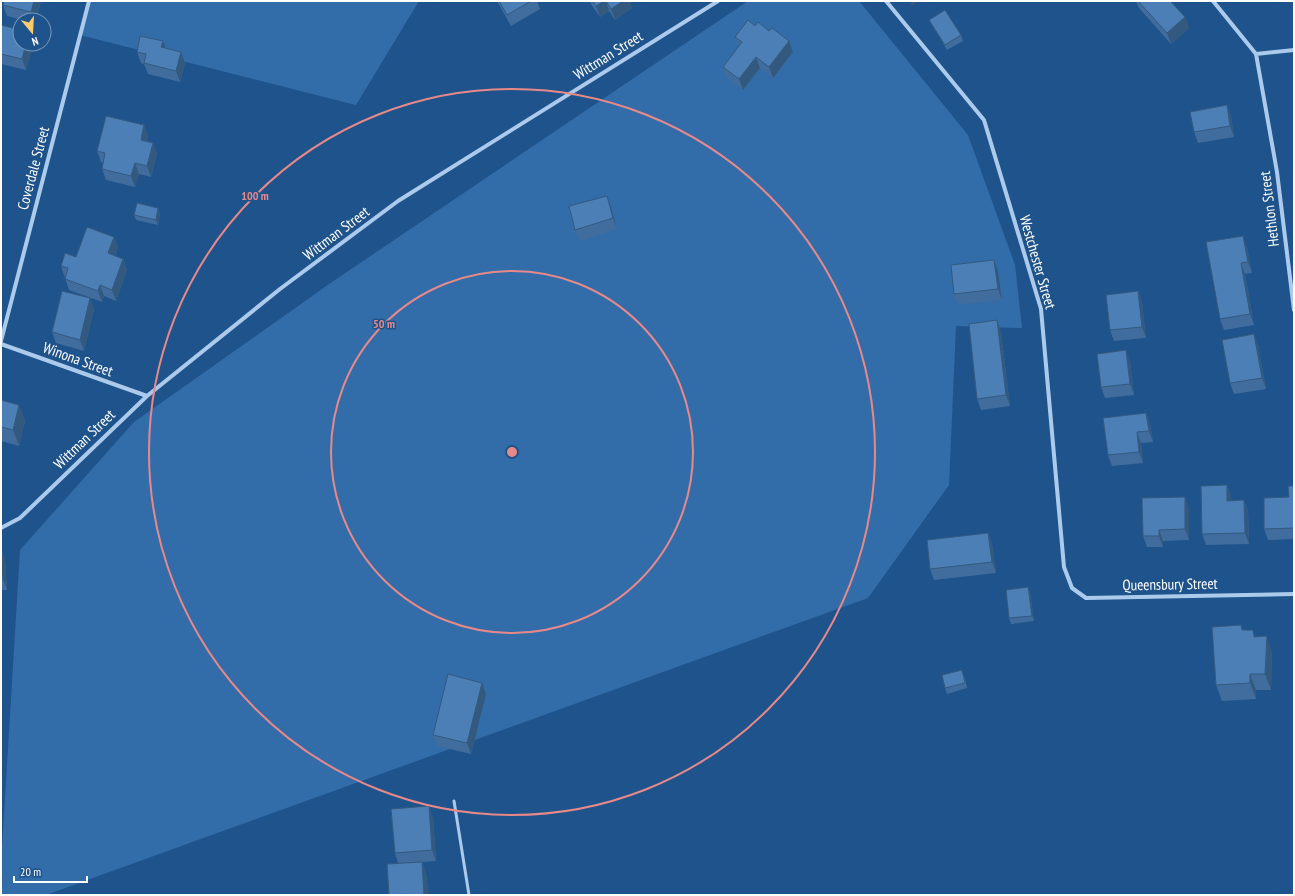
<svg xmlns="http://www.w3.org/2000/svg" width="1295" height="896" font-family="'PT Sans Narrow',sans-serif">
	<rect width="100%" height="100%" fill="#1f538c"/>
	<path fill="#326daa" d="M89,1h330l-63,104 -276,-70z
		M748,1h111l109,134 47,130 7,63 -66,-2 -7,159 -81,113 -822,297h-45v-30l19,-315 114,-128 198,-140z"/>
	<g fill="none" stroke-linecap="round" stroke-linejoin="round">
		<path stroke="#accbec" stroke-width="3" d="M454,801l15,94"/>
		<path stroke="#accbec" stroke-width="4" d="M886,1l98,119 57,189 23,258 8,21 14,10 208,-4
			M1213,1l43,53 21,118 17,138
			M1256,54l38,-4
			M1,341l88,-340
			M1,344l146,52
			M1,528l19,-10 127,-122 133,-107 118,-88 320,-200"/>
	</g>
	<path fill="#406d9d" d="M41,1l-5,19h-13l-16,-4 -4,-11z
		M497,1h40l3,8 -29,17z
		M589,1h44l-3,1 2,6 -17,12 -6,-9 -9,6z
		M1136,1h34l15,16 4,11 -18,16 -32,-36z
		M929,20l32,15 2,6 -16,9z
		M1,25l19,19h13l-7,26 -25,-6z
		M755,26l14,5 24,21 -20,26 -13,-10 -17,22 -16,-12 -4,-11 16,-20 -4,-10z
		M163,41l2,7 20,15 -5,19 -32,-8 -4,-10 -3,-1 -4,-11z
		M1227,105l4,11 3,21 -36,6 -4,-11z
		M144,125l4,11 -1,5 6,2 4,11 -6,23 -12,-3 -4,13 -29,-7 -4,-11 1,-6 -2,-1 -4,-11z
		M611,207l6,22 -37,12 -5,-11z
		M158,208l2,6 -2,11 -22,-5 -2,-5z
		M114,237l4,11 -3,8 8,3 4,11 -11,31 -12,-5 -2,6 -33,-12 -8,-24z
		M1206,242l41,5 5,26 -7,1 9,51 -30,5 -4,-11z
		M994,260l4,11 4,29 -44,5 -4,-11z
		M1138,291l4,11 4,36 -32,3 -4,-11z
		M90,298l4,11 -10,42 -28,-8 -4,-11z
		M997,320l4,12 9,74 -29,4 -4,-11z
		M1258,345l8,44 -32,5 -4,-11z
		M1130,361l4,34 -29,3 -4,-11z
		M1,400l18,5 6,16 -6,25 -18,-5z
		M1146,413l4,11 3,18 -12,1 2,20 -31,3 -4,-11z
		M1227,485l4,11v5l13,-1 4,11 1,33 -43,1 -4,-11z
		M1294,486v53l-26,1 -4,-11 25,-32z
		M1189,508v32l-26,1v6h-16l-4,-11z
		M988,533l4,11 4,29 -62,7 -4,-11z
		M1,550l4,10 2,30h-6z
		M1028,587l2,6 4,28 -23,3 -2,-6z
		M1243,630h10l2,7 17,15 -1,38h-15v9l-34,2 -6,-16z
		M964,675l3,13 -20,6 -2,-6z
		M482,683l4,11 -15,60 -34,-8 -4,-11z
		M433,817l3,44 -14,1 5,16 -29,-15 -3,-10z"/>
	<path fill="#34597f" d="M34,1h7l-5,19h-2l-3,-8z
		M604,1h2l3,10 -9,6 -4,-11z
		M623,1h10l-3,1 2,6 -17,12 -4,-11z
		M910,1h8l-6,5z
		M1185,17l4,11 -18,16 -4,-11z
		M163,41l4,11 -6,-5z
		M789,41l4,11 -20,26 -4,-11z
		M26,44h7l-7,26 -4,-11z
		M181,52l4,11 -5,19 -4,-11z
		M756,57l4,11 -17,22 -4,-11z
		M1227,105l4,11 3,21 -4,-11z
		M144,125l4,11 -3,15 -4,-11z
		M153,143l4,11 -6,23 -4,-11z
		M135,163l4,11 -4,13 -4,-11z
		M607,196l4,11 6,22 -4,-11z
		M158,208l2,6 -2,11 -2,-5z
		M1243,236l4,11 5,26 -4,-11z
		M114,237l4,11 -6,16 -4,-11z
		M123,259l4,11 -11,31 -4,-11z
		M994,260l4,11 4,29 -4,-11z
		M1241,263l4,11 9,51 -4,-11z
		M100,285l4,11 -2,6 -4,-11z
		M1138,291l4,11 4,36 -4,-11z
		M90,298l4,11 -10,42 -4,-11z
		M997,320l4,12 9,74 -4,-11z
		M1254,334l4,11 8,44 -4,-11z
		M1126,350l4,11 4,34 -4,-11z
		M19,405l6,16 -6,25 -6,-16z
		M1146,413l4,11 3,18 -4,-11z
		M1137,432l4,11 2,20 -4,-11z
		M1227,485l4,11v16l-4,-11z
		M1185,497l4,11v32l-4,-11z
		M1244,500l4,11 1,33 -4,-11z
		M1159,530l4,11v6l-4,-11z
		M988,533l4,11 4,29 -4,-11z
		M1,550l4,10 2,30 -4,-11z
		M1028,587l2,6 4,28 -2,-5z
		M1267,636l5,16 -1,38 -6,-16z
		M1250,674l6,16v9l-6,-16z
		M482,683l4,11 -15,60 -4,-11z
		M429,806l4,11 3,44 -4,-11z
		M422,862l5,16 2,17h-5z"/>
	<path fill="#4b7fb6" stroke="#34597f" d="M4,1h30l-3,11 -28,-7z
		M499,1h32l-24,14z
		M593,1h11l-8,5z
		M606,1h17l-12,8z
		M1138,1h32l15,16 -18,16z
		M945,10l16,25 -16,10 -16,-25z
		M748,20l7,6 3,-4 11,9 3,-3 17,13 -20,26 -13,-10 -17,22 -16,-12 19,-25 -7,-5z
		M1,25l19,5v14h6l-4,15 -21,-5z
		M140,36l23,5 -2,6 20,5 -5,19 -32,-8 2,-9 -9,-2z
		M1227,105l3,21 -36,6 -4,-20z
		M106,116l38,9 -3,15 12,3 -6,23 -12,-3 -4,13 -29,-7 3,-16 -8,-2z
		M607,196l6,22 -38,12 -6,-24z
		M137,203l21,5 -2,12 -22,-5z
		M87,227l27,10 -6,16 15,6 -11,31 -12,-5 -2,6 -33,-12 3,-11 -7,-2 4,-13 11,4z
		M1243,236l5,26 -7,1 9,51 -30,5 -14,-77z
		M994,260l4,29 -44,5 -3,-29z
		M62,291l28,7 -10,42 -28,-8z
		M1138,291l4,36 -32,3 -4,-35z
		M997,320l9,75 -29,4 -8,-75z
		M1254,334l8,44 -32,5 -8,-43z
		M1126,350l4,34 -29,3 -4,-33z
		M1,400l18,5 -6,25 -12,-3z
		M1146,413l3,18 -12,1 2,20 -31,3 -5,-37z
		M1227,485v16l17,-1 1,33 -43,1 -1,-48z
		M1288,486h6v42l-30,1v-31l25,-1z
		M1185,497v32l-26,1v6h-16l-1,-38z
		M988,533l4,29 -62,7 -3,-29z
		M1,553l2,26h-2z
		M1028,587l4,29 -23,2 -3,-28z
		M1241,625l1,5h11l1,7 13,-1 -2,38h-15v9l-34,2 -4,-58z
		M962,670l3,13 -20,5 -3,-13z
		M448,674l34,9 -15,60 -34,-8z
		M429,806l3,44 -37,3 -4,-44z
		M422,862l2,33h-35l-2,-31z"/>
	<g fill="none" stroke="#e88989" stroke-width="2">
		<circle cx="512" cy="452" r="181"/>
		<circle cx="512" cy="452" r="363"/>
	</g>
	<g text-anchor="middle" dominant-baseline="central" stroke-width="3" stroke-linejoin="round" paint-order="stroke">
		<g font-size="15" fill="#fff" stroke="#1f538c">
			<text transform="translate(608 55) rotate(-32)">Wittman Street</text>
			<text transform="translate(33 168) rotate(-75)">Coverdale Street</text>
			<text transform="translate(1269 209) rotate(-97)">Hethlon Street</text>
			<text transform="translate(336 233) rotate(-37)">Wittman Street</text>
			<text transform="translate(1038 262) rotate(74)">Westchester Street</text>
			<text transform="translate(78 359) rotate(20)">Winona Street</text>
			<text transform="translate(84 439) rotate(-44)">Wittman Street</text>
			<text transform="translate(1170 584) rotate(-1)">Queensbury Street</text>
		</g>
	</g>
	<circle cx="512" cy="452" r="6" fill="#e88989" stroke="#1f538c" stroke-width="2"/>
	<g font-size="12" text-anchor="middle" font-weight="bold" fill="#e88989" stroke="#1f538c" stroke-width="3" stroke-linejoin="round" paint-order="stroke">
		<text x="255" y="200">100 m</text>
		<text x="384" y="328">50 m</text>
	</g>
	<rect width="1295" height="896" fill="none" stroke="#ffffff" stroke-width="4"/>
	<g transform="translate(32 32) rotate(162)"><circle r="19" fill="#1f538c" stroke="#7998ba"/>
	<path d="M0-3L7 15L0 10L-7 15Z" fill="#facc6c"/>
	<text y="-6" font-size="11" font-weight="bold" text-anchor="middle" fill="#ffffff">N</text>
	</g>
	<path d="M14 876v6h73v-6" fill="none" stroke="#ffffff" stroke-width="2"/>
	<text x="20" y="876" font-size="12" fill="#ffffff" stroke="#1f538c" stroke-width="3" paint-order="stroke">20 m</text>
</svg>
